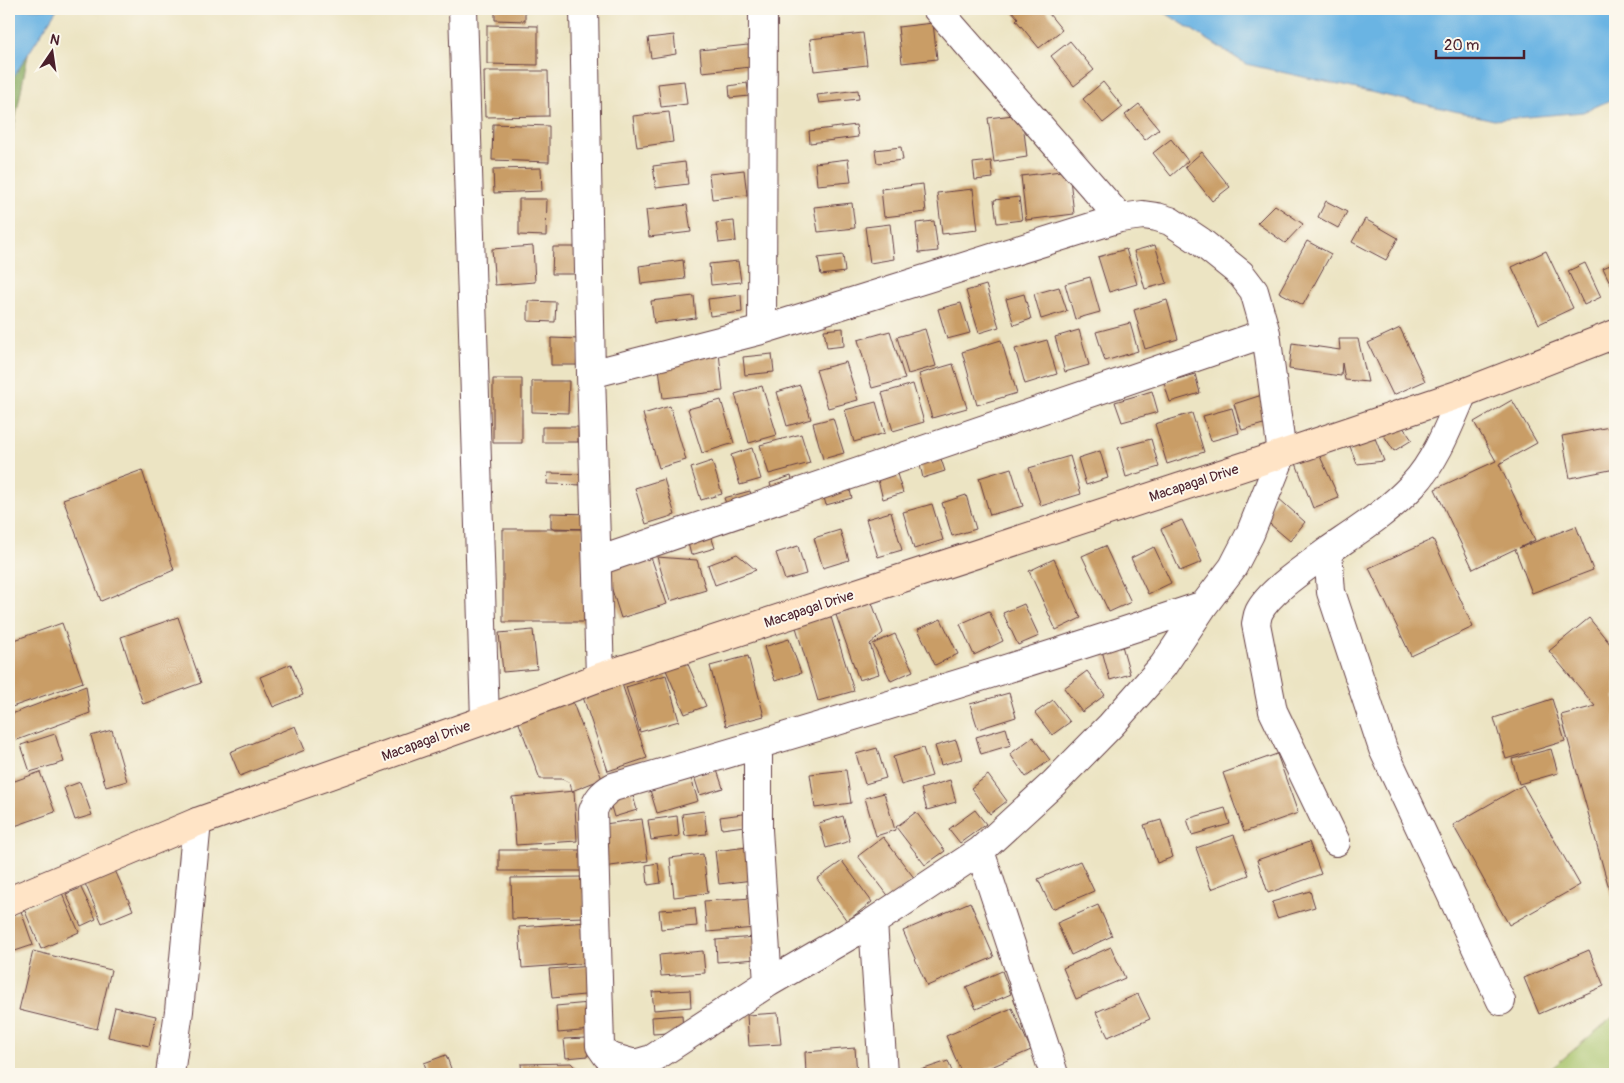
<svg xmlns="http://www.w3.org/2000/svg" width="1624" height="1083" font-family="Pangolin,sans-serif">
	<rect width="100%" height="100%" fill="#fbf7ec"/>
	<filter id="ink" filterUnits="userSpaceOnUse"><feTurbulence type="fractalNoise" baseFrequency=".02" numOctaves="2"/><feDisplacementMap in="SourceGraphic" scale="10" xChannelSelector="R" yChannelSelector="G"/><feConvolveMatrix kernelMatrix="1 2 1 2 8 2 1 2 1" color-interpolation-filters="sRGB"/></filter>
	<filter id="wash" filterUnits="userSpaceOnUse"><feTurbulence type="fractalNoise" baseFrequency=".0096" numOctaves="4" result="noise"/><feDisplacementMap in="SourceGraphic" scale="20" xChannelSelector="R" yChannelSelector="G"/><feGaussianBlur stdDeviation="1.12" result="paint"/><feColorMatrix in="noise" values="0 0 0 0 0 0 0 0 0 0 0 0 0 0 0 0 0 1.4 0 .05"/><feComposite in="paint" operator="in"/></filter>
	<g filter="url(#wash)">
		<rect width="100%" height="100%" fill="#ece4c3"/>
		<path fill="#a7c36a" stroke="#78714a" d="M1615,1015v59h-70z"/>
		<path fill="#85a95e" stroke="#686444" d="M37,9l-28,143v-113z"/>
		<path fill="#6bb4e3" stroke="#5a6a87" d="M9,9h48l-48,75z
			M1159,9h456v89l-32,14 -89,8 -248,-56z"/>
		<g id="blocks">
			<path fill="#c99d66" d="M495,9h30v12l-30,-1z
				M1010,9h35l17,21 -23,18 -23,-28 2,-2z
				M933,23l4,36 -35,4 -4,-36z
				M487,25l51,1v39l-51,-1z
				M863,33l4,32 -53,6 -4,-32z
				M674,35l2,19 -25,4 -3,-20z
				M1070,41l24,29 -20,16 -23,-30z
				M748,45l3,22 -49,5 -2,-22z
				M484,71h64l1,45 -64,1z
				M684,81l3,23 -26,3 -3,-23z
				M1103,82l20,25 -20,16 -20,-24z
				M747,83l2,13 -19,2 -1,-12z
				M858,90l1,9 -40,4 -2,-8z
				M1139,104l20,25 -14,11 -20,-25z
				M669,112l4,30 -36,5 -4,-31z
				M1022,114l5,43 -33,5 -6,-44z
				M493,124l56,2v36l-57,-2z
				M856,125l2,12 -48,6 -1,-12z
				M1171,139l17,22 -17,15 -18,-23z
				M901,147l2,13 -26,3 -2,-13z
				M1202,152l28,35 -18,14 -27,-34z
				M848,159l3,23 -34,3 -2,-22z
				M991,161l2,17 -18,2 -2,-17z
				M685,162l3,22 -32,4 -3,-22z
				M541,168l1,23 -48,2 -1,-24z
				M744,170l3,25 -35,4 -3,-25z
				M1069,170l5,44 -48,6 -5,-44z
				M923,184l3,28 -42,5 -3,-28z
				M973,189l5,41 -36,4 -5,-41z
				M1019,197l3,23 -25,3 -3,-23z
				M519,199h28l-1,37 -27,-1z
				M1326,201l21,11 -9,16 -20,-11z
				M852,203l3,25 -37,4 -4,-25z
				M687,205l4,27 -42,5 -3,-27z
				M1275,205l28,19 -18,19 -28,-20z
				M1365,219l33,19 -12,22 -34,-18z
				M734,221l2,20 -17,2 -3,-20z
				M934,221l4,30 -19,2 -3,-30z
				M890,224l4,35 -24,4 -5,-36z
				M1307,241l24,13 -28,51 -24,-13z
				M1155,245l12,38 -22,6 -11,-38z
				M533,246l2,36 -40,3 -3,-36z
				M553,247h23v27h-24z
				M1126,249l11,35 -28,8 -11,-35z
				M1546,251l27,57 -34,16 -27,-57z
				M843,255l2,17 -24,3 -3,-17z
				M683,260l2,19 -44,5 -2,-18z
				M738,261l3,21 -30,3 -2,-21z
				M1585,263l16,34 -17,8 -16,-34z
				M1615,263v30l-12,-25z
				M1090,277l10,35 -25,7 -10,-35z
				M986,285l13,42 -20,6 -13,-42z
				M1059,287l8,24 -26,8 -7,-25z
				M1024,294l7,25 -17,6 -8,-26z
				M741,295l1,17 -32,4 -2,-17z
				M694,296l2,22 -42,5 -3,-22z
				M1167,300l11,39 -33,10 -11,-39z
				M528,301l28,1 -1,20 -27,-1z
				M961,303l9,30 -23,6 -9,-30z
				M1130,323l8,28 -33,10 -9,-29z
				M843,328l1,18 -17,2 -3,-18z
				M1400,328l25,53 -32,14 -25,-52z
				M925,329l11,37 -28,8 -11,-37z
				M1079,330l10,35 -24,7 -10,-35z
				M890,331l15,48 -33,9 -14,-48z
				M551,338l28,1 -1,26h-27z
				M1339,339h19l10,43 -23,-2 -3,-17 -1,13 -52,-7 3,-26 48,7z
				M1001,340l16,53 -40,12 -15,-53z
				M1047,340l10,34 -32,10 -10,-35z
				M719,353l4,38 -60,7 -5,-37z
				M772,354l2,18 -29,3 -2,-18z
				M846,362l12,38 -30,8 -12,-38z
				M953,364l14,44 -35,10 -13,-44z
				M1195,374l5,19 -30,9 -6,-19z
				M493,379h29v64h-29z
				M532,381h37l-1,32 -36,-1z
				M913,384l11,38 -31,9 -11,-38z
				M800,385l11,34 -24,7 -10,-34z
				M762,386l15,49 -28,8 -14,-49z
				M1152,391l6,21 -36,10 -7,-20z
				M1265,394l9,27 -32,9 -8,-26z
				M721,400l13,43 -32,10 -14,-44z
				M1512,400l25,43 -38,21 36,76 -16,8 57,-22 17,44 -61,23 -17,-44 -42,20 -38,-80 61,-28 -22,-39z
				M876,402l9,31 -31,9 -9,-32z
				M670,406l16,54 -27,8 -16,-54z
				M1232,408l7,25 -28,8 -8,-25z
				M1192,413l12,39 -37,12 -12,-40z
				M833,418l11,35 -21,6 -10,-36z
				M1400,423l12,17 -18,11 -13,-20z
				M1615,426v43l-45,9 -8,-42z
				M542,427h36v15h-36z
				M1373,433l11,28 -27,3 -10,-25z
				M801,434l9,29 -41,11 -9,-29z
				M1151,439l8,28 -33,10 -8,-29z
				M752,448l9,31 -21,6 -9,-30z
				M1100,451l8,27 -22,7 -8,-27z
				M1318,452l21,46 -26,10 -19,-50z
				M1070,456l11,38 -40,12 -12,-38z
				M941,459l4,12 -22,7 -3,-13z
				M712,461l10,33 -21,6 -10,-32z
				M1011,468l12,38 -33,9 -11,-37z
				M142,470l32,100 -73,31 -38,-102z
				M548,473l38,1 -1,11 -38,-1z
				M897,474l6,19 -20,6 -5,-19z
				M791,476l4,15 -21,6 -4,-14z
				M664,479l11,36 -29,9 -11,-36z
				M849,487l3,11 -26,7 -3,-11z
				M750,491l4,14 -25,7 -5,-14z
				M966,495l10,34 -24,7 -10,-33z
				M1277,497l28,25 -15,19 -26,-22z
				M932,504l11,36 -29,9 -11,-37z
				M891,512l11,38 -24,7 -12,-38z
				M551,513l40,1 -1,15 -39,-1z
				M1182,520l20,42 -22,9 -19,-42z
				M503,529h80l1,93h-81z
				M840,530l9,30 -26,8 -9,-30z
				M710,533l5,15 -24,7 -4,-16z
				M1433,539l40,88 -62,29 -42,-88z
				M798,546l8,28 -21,6 -9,-27z
				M1105,546l26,56 -22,10 -27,-56z
				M1154,547l17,36 -23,11 -17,-36z
				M650,554l17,50 -46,14 -16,-50z
				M737,554l19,16 -41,15 -7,-20z
				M657,557l40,3 9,30 -36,11z
				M1054,559l27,59 -25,12 -27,-59z
				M872,603l11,30 -13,11 9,30 -20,6 -23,-65z
				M1024,604l15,32 -21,9 -15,-32z
				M989,611l14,30 -29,14 -14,-31z
				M830,614l24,77 -36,10 -23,-77z
				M178,617l23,66 -58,21 -22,-67z
				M1589,618l26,32v260l-54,-195 34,-9 -46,-55z
				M941,619l17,35 -23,11 -17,-36z
				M62,623l21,59 -74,26v-66z
				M533,630l4,39 -34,3 -4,-39z
				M895,634l18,37 -22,10 -18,-37z
				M789,639l12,34 -26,8 -11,-34z
				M1121,642l9,32 -20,6 -9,-33z
				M748,656l16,60 -38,10 -16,-60z
				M687,662l19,44 -21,8 -19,-44z
				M291,664l12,31 -30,12 -13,-30z
				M1087,671l18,24 -23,17 -18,-24z
				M666,675l13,46 -39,11 -14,-45z
				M622,684l25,74 -39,13 -25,-74z
				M86,686l4,27 -81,30v-28z
				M1009,693l7,24 -38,12 -8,-25z
				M571,698l31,81 -30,12 -2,-8 -8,-4h-22l-23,-61z
				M1552,699l13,42 -59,18 -12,-41z
				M1053,700l17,22 -18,13 -17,-22z
				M295,726l10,24 -65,26 -10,-24z
				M1006,728l5,17 -30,9 -5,-17z
				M112,730l15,51 -21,6 -15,-51z
				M55,734l9,28 -34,10 -9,-27z
				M1033,737l17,23 -24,17 -16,-23z
				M956,740l6,19 -21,6 -6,-19z
				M877,748l9,30 -21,6 -9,-30z
				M923,748l9,28 -31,9 -8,-28z
				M1551,749l7,24 -39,11 -7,-25z
				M1277,754l21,59 -54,19 -21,-59z
				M717,770l6,18 -23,7 -6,-19z
				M846,770l5,33 -36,5 -5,-34z
				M40,772l15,40 -46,16v-45z
				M988,775l19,26 -17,13 -19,-26z
				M691,778l7,23 -41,12 -7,-23z
				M950,780l6,22 -29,8 -6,-21z
				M80,782l12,33 -17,5 -11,-32z
				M1523,785l57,100 -71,40 -56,-100z
				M631,789l6,21 -23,7 -6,-21z
				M574,791l3,50 -61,4 -4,-48z
				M884,793l11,37 -19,6 -11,-38z
				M1225,808l5,16 -38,11 -5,-16z
				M975,810l11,14 -26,19 -11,-14z
				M704,811l3,23 -22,2 -3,-22z
				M916,812l29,39 -20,14 -29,-38z
				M750,813l2,12 -30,4 -2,-12z
				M677,816l2,20 -28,4 -3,-20z
				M843,816l7,25 -24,7 -7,-25z
				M642,819l6,42 -45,6 -6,-42z
				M1161,820l12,37 -16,6 -13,-38z
				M1234,835l15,40 -38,14 -15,-41z
				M883,837l32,42 -25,19 -32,-42z
				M1309,842l12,32 -53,19 -11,-33z
				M756,846l5,33 -42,5 -4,-33z
				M499,850h86v21h-86z
				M703,854l5,39 -34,4 -4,-39z
				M842,861l30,41 -25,19 -30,-42z
				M1080,861l14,30 -42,18 -14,-30z
				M658,863l3,20 -13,2 -2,-20z
				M113,866l20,44 -31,13 -19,-44z
				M584,877l1,40 -73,2 -1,-41z
				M81,888l15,31 -15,7 -15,-32z
				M1310,891l5,16 -38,11 -5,-16z
				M62,893l17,39 -38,17 -17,-40z
				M753,898l3,30 -49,4 -3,-31z
				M970,902l24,55 -67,29 -24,-55z
				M1098,905l14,31 -41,19 -14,-32z
				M695,908l2,18 -36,3 -2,-19z
				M21,911l12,34 -24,8v-38z
				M588,922l2,41 -68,5 -3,-41z
				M755,937l2,22 -40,3 -1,-22z
				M1111,947l14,31 -49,21 -13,-31z
				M1589,950l15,36 -65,28 -15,-36z
				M33,951l78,19 -14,59 -78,-19z
				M703,951l2,22 -44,3 -2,-21z
				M593,966l2,28 -43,4 -3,-29z
				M1002,971l9,23 -35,15 -10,-22z
				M690,990l1,17 -37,3 -2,-18z
				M1138,994l12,25 -42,18 -12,-25z
				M589,1003l3,27 -34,3 -2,-27z
				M115,1007l41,9 -7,30 -41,-9z
				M1012,1008l19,42 -56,24h-13l-16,-38z
				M778,1013l3,31 -32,2 -2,-31z
				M682,1015l1,17 -30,2 -1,-17z
				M586,1038l2,18 -22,2 -2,-19z
				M855,1048l2,26h-51l-1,-22z
				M446,1055l7,19h-25l-4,-11z
				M948,1061l5,13h-44z
				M571,1063l10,11h-59l-1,-10z"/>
		</g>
	</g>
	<g filter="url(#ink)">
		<use href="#blocks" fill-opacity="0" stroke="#623d42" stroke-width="1"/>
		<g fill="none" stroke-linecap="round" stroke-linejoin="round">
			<g stroke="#623d42" stroke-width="30">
				<path id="minor" d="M584,9l7,365 9,303
					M937,9l183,209 23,-3 14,2 13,4 30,20 41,33 13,17 12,42 16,121 -32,80 -17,33 -29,38 -41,61 -52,59 -57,58 -74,68 -107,71 -105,61 -116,76 -17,5 -28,-8 -7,-10 -7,-235c4,-11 9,-18 20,-24 198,-57 395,-117 591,-182
					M762,330l1,-321
					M591,374l171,-44 358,-112
					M1328,551c29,-20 60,-39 85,-66 23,-24 37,-62 50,-92
					M598,561l668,-228
					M758,745v85l10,153
					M1336,842l-63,-131 -17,-87c1,-4 1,-8 3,-12 10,-21 49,-46 69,-61l3,41 52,157 118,252
					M980,851l74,223
					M873,922l10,152
					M170,1074l9,-63 18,-189"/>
			</g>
			<g stroke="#623d42" stroke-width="30">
				<path id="tertiary" d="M463,9l22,711"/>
			</g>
			<g stroke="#623d42" stroke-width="30">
				<path id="secondary" d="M9,901l188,-79 288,-102 115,-43 682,-223 181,-61 152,-59"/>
			</g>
			<use href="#minor" stroke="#fff" stroke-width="28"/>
			<use href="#tertiary" stroke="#fff" stroke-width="28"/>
			<use href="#secondary" stroke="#ffe4c6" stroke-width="28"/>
		</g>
	</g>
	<g text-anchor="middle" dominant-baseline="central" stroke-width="4" stroke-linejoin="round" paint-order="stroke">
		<g font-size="14" fill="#4a1f2b" stroke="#fbf7ec">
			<text transform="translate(1194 483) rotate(-18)">Macapagal Drive</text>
			<text transform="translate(809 609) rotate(-18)">Macapagal Drive</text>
			<text transform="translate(426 741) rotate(-20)">Macapagal Drive</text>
		</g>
	</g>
	<rect width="1624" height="1083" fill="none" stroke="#fbf7ec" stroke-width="30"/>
	<g transform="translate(52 52) rotate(13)" stroke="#fbf7ec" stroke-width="4" paint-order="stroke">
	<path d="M0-4L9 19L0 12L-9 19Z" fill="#4a1f2b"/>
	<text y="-8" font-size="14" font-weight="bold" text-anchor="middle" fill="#4a1f2b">N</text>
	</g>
	<path d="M1436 50v8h88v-8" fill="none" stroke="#4a1f2b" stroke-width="2.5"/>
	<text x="1444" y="50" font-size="15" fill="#4a1f2b" stroke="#fbf7ec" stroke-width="4" paint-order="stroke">20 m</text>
</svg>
